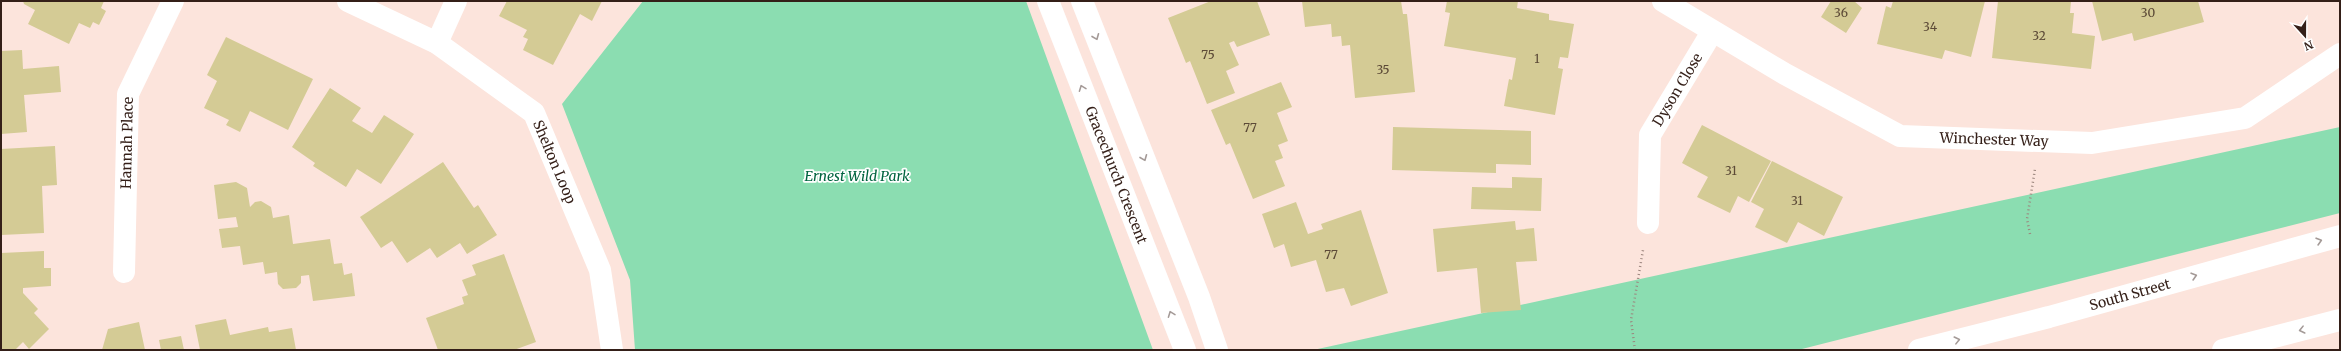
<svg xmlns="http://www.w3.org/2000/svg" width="2341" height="351" font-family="Merriweather,serif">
	<rect width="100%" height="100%" fill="#fce4dc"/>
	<path fill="#8bddb1" d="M643,1h383l127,349h-518l-5,-70 -68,-176z
		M2340,127v86l-542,137h-485z"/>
	<path fill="#d4cb95" d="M23,1h81l-3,7 5,3 -7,14 -6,-3 -3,6 -11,-5 -10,21 -41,-20 7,-14 -11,-6z
		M507,1h95l-10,20 -12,-7 -27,51 -30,-15 5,-11 -5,-2 4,-7 -28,-14z
		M1211,1h46l13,34 -33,12 -3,-6 -5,2 10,22 -13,6 9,22 -28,11 -17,-43 -4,2 -18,-45z
		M1302,1h99l2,13h4l8,78 -60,6 -5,-53 -8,1 -1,-10 -9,1 -1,-13 -26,3z
		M1447,1h71l-1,7 32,6v6l25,4 -6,34 -8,-1 -2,11 5,1 -8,46 -51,-9 5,-27 3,1 4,-22 -72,-12 6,-33 -5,-1z
		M1831,1h23l8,7 -16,25 -25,-16z
		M1893,1h92l-14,56 -26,-7 -3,9 -65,-15 9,-38 5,2z
		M1998,1h73l-1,12h4l-2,20 23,3 -4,33 -99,-11z
		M2092,1h106l6,21 -70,19 -2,-8 -30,8z
		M226,37l87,42 -25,51 -38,-19 -10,21 -14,-7 3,-5 -25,-12 13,-27 -10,-6z
		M22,50l1,19 36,-3 2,26 -37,3 3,37 -26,2v-83z
		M1281,82l11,25 -15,6 11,28 -10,4 5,13 -8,3 10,25 -32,13 -23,-56 -4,2 -15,-35z
		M330,88l31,20 -9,13 20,12 12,-18 30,19 -33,50 -24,-15 -11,18 -33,-21 2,-3 -23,-16z
		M1702,125l69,36 -22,41 -11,-6 -8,17 -33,-16 11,-20 -26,-14z
		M1393,127l138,4v34l-35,-1v9l-104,-3z
		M55,146l2,39 -15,1 2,47 -43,2v-86z
		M1772,161l71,36 -19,39 -26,-14 -11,21 -32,-16 9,-18 -13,-7z
		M443,162l31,46 4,-3 19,30 -30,19 -7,-11 -23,15 -7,-10 -23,15 -15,-22 -11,7 -21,-31z
		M1512,177l30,1 -1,33 -70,-2 1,-22 40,1z
		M236,182l11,6 3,19 5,-5 6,-1 10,6 2,11 16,-3 4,29 37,-5 4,25 8,-1 2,12 8,-2 3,23 -42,5 -4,-26 -8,1v7l-5,5 -13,1 -5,-5 -1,-12 -12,2 -2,-12 -20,3 -3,-19 -18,2 -3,-19 19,-2 -2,-10 -18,2 -4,-34z
		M1296,202l12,32 15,-5 -2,-5 40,-14 27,83 -37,13 -7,-18 -18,4 -10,-32 -25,7 -7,-23 -10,4 -12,-34z
		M1515,221l1,9 18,-2 3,33 -21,1 5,48 -40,3 -4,-45 -40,4 -4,-43z
		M44,251v17h7v18l-28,2v5l15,16 -4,4 15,16 -20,20 -6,-7 -8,8h-14v-97z
		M504,254l32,88 -22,8h-76l-12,-32 38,-14 -2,-7 6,-2 -6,-15 14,-5 -4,-10z
		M226,319l4,16 38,-8 1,5 23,-4 4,22h-96l-5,-25z
		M139,322l6,28h-43l6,-21z
		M181,336l3,14h-23l-2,-10z"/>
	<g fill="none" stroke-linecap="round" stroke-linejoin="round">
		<path stroke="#9c867e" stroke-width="2.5" stroke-dasharray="1 3" stroke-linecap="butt" d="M2030,234l-3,-15 8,-50
			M1635,350l-4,-30 12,-70"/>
		<g stroke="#fff" stroke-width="22">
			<path id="s1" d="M348,1l89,42 97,70 66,157 12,80"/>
			<path id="s2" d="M1048,1l137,349"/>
			<path d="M1082,1l117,296 18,53"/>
			<path id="s3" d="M1663,1l122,73 115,62 192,7 153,-25 95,-64"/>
			<path d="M437,43l19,-42"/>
			<path id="s4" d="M1648,223l2,-88 62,-103"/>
			<path id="s5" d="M124,272l4,-178 45,-93"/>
		</g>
		<g stroke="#fff" stroke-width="22">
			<path id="s6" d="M1919,350l130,-33 291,-81"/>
			<path d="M2223,350l117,-30"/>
		</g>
	</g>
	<defs><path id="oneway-chevron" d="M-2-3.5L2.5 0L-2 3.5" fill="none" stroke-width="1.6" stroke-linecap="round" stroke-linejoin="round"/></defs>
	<g stroke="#a49a97">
		<use href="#oneway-chevron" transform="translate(1096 37) rotate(68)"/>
		<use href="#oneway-chevron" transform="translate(1082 88) rotate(-111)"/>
		<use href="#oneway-chevron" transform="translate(1144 158) rotate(68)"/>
		<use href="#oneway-chevron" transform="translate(2319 241) rotate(-16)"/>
		<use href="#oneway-chevron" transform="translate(2194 276) rotate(-16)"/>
		<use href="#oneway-chevron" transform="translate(1171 314) rotate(-111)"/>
		<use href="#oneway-chevron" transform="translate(2302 330) rotate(166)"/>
		<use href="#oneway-chevron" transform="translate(1957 340) rotate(-14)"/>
	</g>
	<g text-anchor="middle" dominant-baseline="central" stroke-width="3.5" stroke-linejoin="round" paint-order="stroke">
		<g font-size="12" fill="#5c4a37">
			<text x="1841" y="12">36</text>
			<text x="2148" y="12">30</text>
			<text x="1930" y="26">34</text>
			<text x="2039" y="35">32</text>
			<text x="1208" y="54">75</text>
			<text x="1537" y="58">1</text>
			<text x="1383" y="69">35</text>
			<text x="1250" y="127">77</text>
			<text x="1731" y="170">31</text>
			<text x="1797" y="200">31</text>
			<text x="1331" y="254">77</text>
		</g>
		<g font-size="14" fill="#341f18" stroke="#fff">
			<text stroke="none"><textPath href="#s4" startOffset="141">Dyson Close</textPath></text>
			<text stroke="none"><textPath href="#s3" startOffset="367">Winchester Way</textPath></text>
			<text stroke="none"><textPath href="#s5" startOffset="129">Hannah Place</textPath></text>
			<text stroke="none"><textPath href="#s1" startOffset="271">Shelton Loop</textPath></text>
			<text stroke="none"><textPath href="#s2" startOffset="187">Gracechurch Crescent</textPath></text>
			<text stroke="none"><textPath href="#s6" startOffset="218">South Street</textPath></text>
		</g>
		<g font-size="14" font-style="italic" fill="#00643f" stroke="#fff">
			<text x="857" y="176">Ernest Wild Park</text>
		</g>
	</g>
	<rect width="2341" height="351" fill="none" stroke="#341f18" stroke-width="4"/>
	<g transform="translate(2305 36) rotate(159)" stroke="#ffffff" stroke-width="3" paint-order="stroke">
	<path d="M0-3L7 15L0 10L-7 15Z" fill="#341f18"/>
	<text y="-6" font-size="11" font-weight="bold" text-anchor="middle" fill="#341f18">N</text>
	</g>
</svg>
